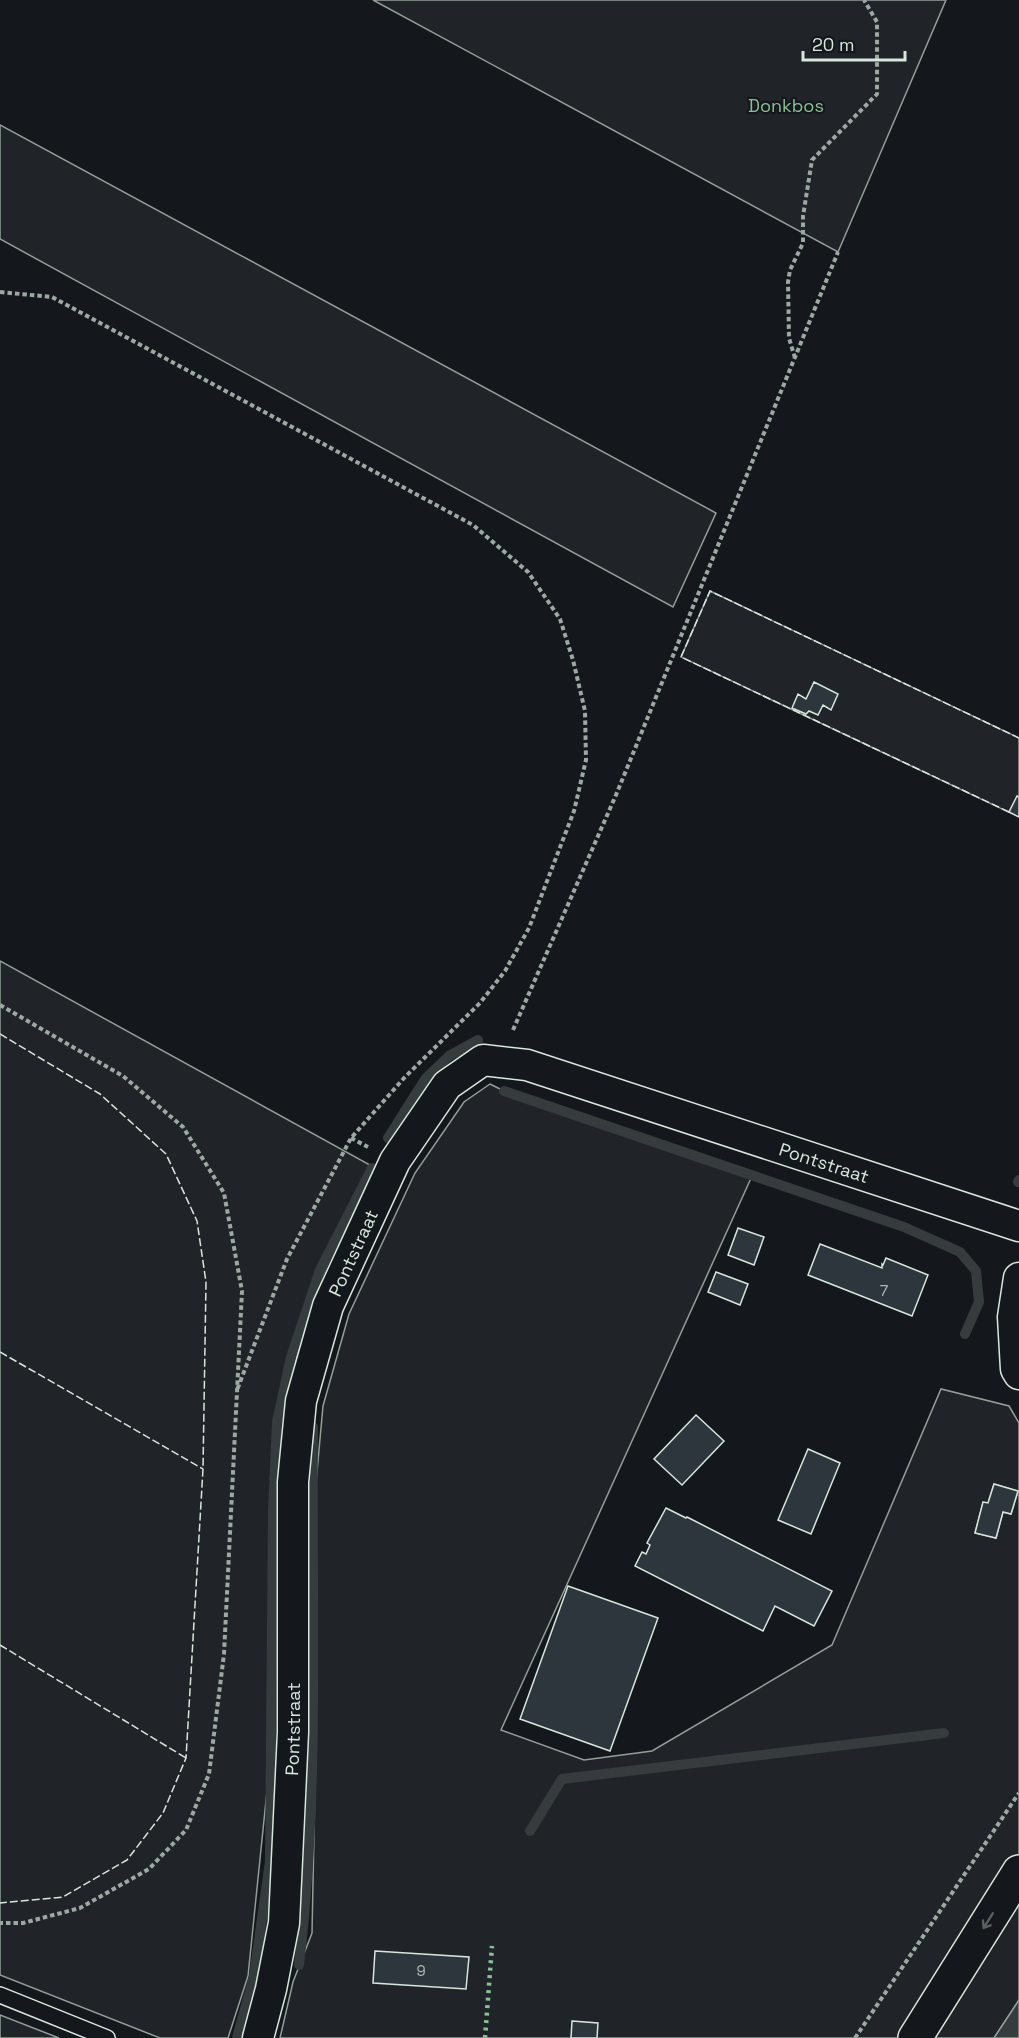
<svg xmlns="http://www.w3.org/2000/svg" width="1019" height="2038" font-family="'Space Grotesk',sans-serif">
	<rect width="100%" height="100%" fill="#14181c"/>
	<path fill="#202428" stroke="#939e99" stroke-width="1.5" fill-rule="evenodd" d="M373,0h573l-108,252z
		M0,125l716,388 -43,94 -673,-368z
		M710,591l309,147v79l-338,-160z
		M0,961l370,204 -61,142 -35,144 -6,330 -20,195 -20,62h-68l-160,-63z
		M490,1084l14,7 248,85 -251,554 83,30 68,-9 180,-106 109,-256 68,17 10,17v577l-25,38h-714l13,-56 19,-49 4,-200v-250l7,-77 26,-92 66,-141 49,-71zM994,1484l24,7 -7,23 -8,-2 -7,26 -21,-5 8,-31 5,1z
		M0,2015l59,23h-59z"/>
	<path fill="#363b3e" stroke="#939e99" stroke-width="1.5" d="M1019,2000v38h-25z"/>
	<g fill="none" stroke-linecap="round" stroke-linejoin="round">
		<path stroke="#363b3e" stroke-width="10" d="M504,1091l400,136 56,25 16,19 3,31 -14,32
			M388,1138l38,-60 23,-22 29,-16
			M1018,1182l1,-2
			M530,1831l32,-52 382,-46
			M299,1965c21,-178 12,-359 14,-538
			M237,2038l17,-62 16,-115 3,-351 4,-88 14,-65 29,-87 52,-102"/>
	</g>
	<path fill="#2c363c" stroke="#d8e6dc" stroke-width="1.5" d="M814,682l24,12 -7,16 -8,-5 -5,10 -9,-4 -3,3 -14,-6 6,-14 8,5z
		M1017,796l2,1v20l-10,-5z
		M738,1228l26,9 -10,28 -26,-10z
		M820,1244l62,24v-4l1,1 3,-7 42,17 -16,41 -104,-41z
		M716,1272l32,12 -8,21 -32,-13z
		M696,1415l28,26 -42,44 -28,-26z
		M808,1449l32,14 -29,71 -33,-14z
		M994,1484l24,7 -7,23 -8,-2 -7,26 -21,-5 8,-31 5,1z
		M666,1508l20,10 1,-1 145,74 -18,35 -39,-20 -12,25 -128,-65 7,-14 4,2 4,-9 -3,-2z
		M568,1586l90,32 -48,133 -90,-32z
		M375,1951l94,6 -3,32 -93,-6z
		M572,2021l26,2 -1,15h-26z"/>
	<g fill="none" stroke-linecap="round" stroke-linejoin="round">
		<g stroke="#d8e6dc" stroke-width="18">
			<path id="lane" d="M0,1995l107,43"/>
		</g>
		<g stroke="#d8e6dc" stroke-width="33">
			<g id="street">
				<path d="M1019,1278l-6,39 3,52 3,5"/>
				<path id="s1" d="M258,2038l13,-49 13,-66 9,-191v-250l8,-81 27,-95 67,-145 52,-76 36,-25 44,5 492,161"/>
			</g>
		</g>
		<g stroke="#d8e6dc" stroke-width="36">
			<path id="highway" d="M915,2038l104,-166"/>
		</g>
		<path stroke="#9da8a2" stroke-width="4" stroke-dasharray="4.5 3" stroke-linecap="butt" d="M0,292l52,5 421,228 55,47 32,47 13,41 12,51 1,49 -12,51 -45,117 -24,43 -25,32 -75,74 -54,61 -64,121 -50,131
			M795,358l-6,-20 -1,-56 2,-12 13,-27v-27l9,-56 65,-66v-72l-13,-22
			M0,1005l123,71 60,51 41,66 18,98 -18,363 -15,120 -23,56 -37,39 -69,39 -57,15h-23
			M513,1030l103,-235 222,-543
			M351,1138l17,9
			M855,2038l164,-245"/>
		<use href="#lane" stroke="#14181c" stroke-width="15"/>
		<use href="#street" stroke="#14181c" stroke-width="30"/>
		<use href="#highway" stroke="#14181c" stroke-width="33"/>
		<path stroke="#8ac095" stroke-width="4.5" stroke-dasharray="3 4.5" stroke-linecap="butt" d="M485,2038l7,-92"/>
		<path stroke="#d8e6dc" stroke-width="1.5" stroke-dasharray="8 3" stroke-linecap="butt" d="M1009,812l-328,-155 29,-66 309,147
			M0,1034l100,60 66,60 31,67 9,61 -3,187 -17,289 -23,55 -36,47 -64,37 -63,6
			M0,1352l203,117
			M0,1645l186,113"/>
	</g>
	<defs><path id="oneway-shaft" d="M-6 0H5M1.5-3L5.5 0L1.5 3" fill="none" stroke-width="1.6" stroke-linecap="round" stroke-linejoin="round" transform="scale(1.5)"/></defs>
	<use stroke="#59605f" href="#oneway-shaft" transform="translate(988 1921) rotate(122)"/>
	<g text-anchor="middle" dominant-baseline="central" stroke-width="4.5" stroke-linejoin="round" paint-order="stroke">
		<g font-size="15" fill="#adbab4">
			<text x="884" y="1290">7</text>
			<text x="421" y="1970">9</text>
		</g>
		<g font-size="18" fill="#8ac095" stroke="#14181c">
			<text x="786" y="105">Donkbos</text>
		</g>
		<g font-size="18" fill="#d8e6dc" stroke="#14181c">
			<text stroke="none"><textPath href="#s1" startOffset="1392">Pontstraat</textPath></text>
			<text stroke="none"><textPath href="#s1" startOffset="798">Pontstraat</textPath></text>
			<text stroke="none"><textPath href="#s1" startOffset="312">Pontstraat</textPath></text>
		</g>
	</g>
	<path d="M803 51v9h102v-9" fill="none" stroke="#d8e6dc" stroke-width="3"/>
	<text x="812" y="51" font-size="18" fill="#d8e6dc" stroke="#14181c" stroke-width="4.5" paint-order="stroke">20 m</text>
</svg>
